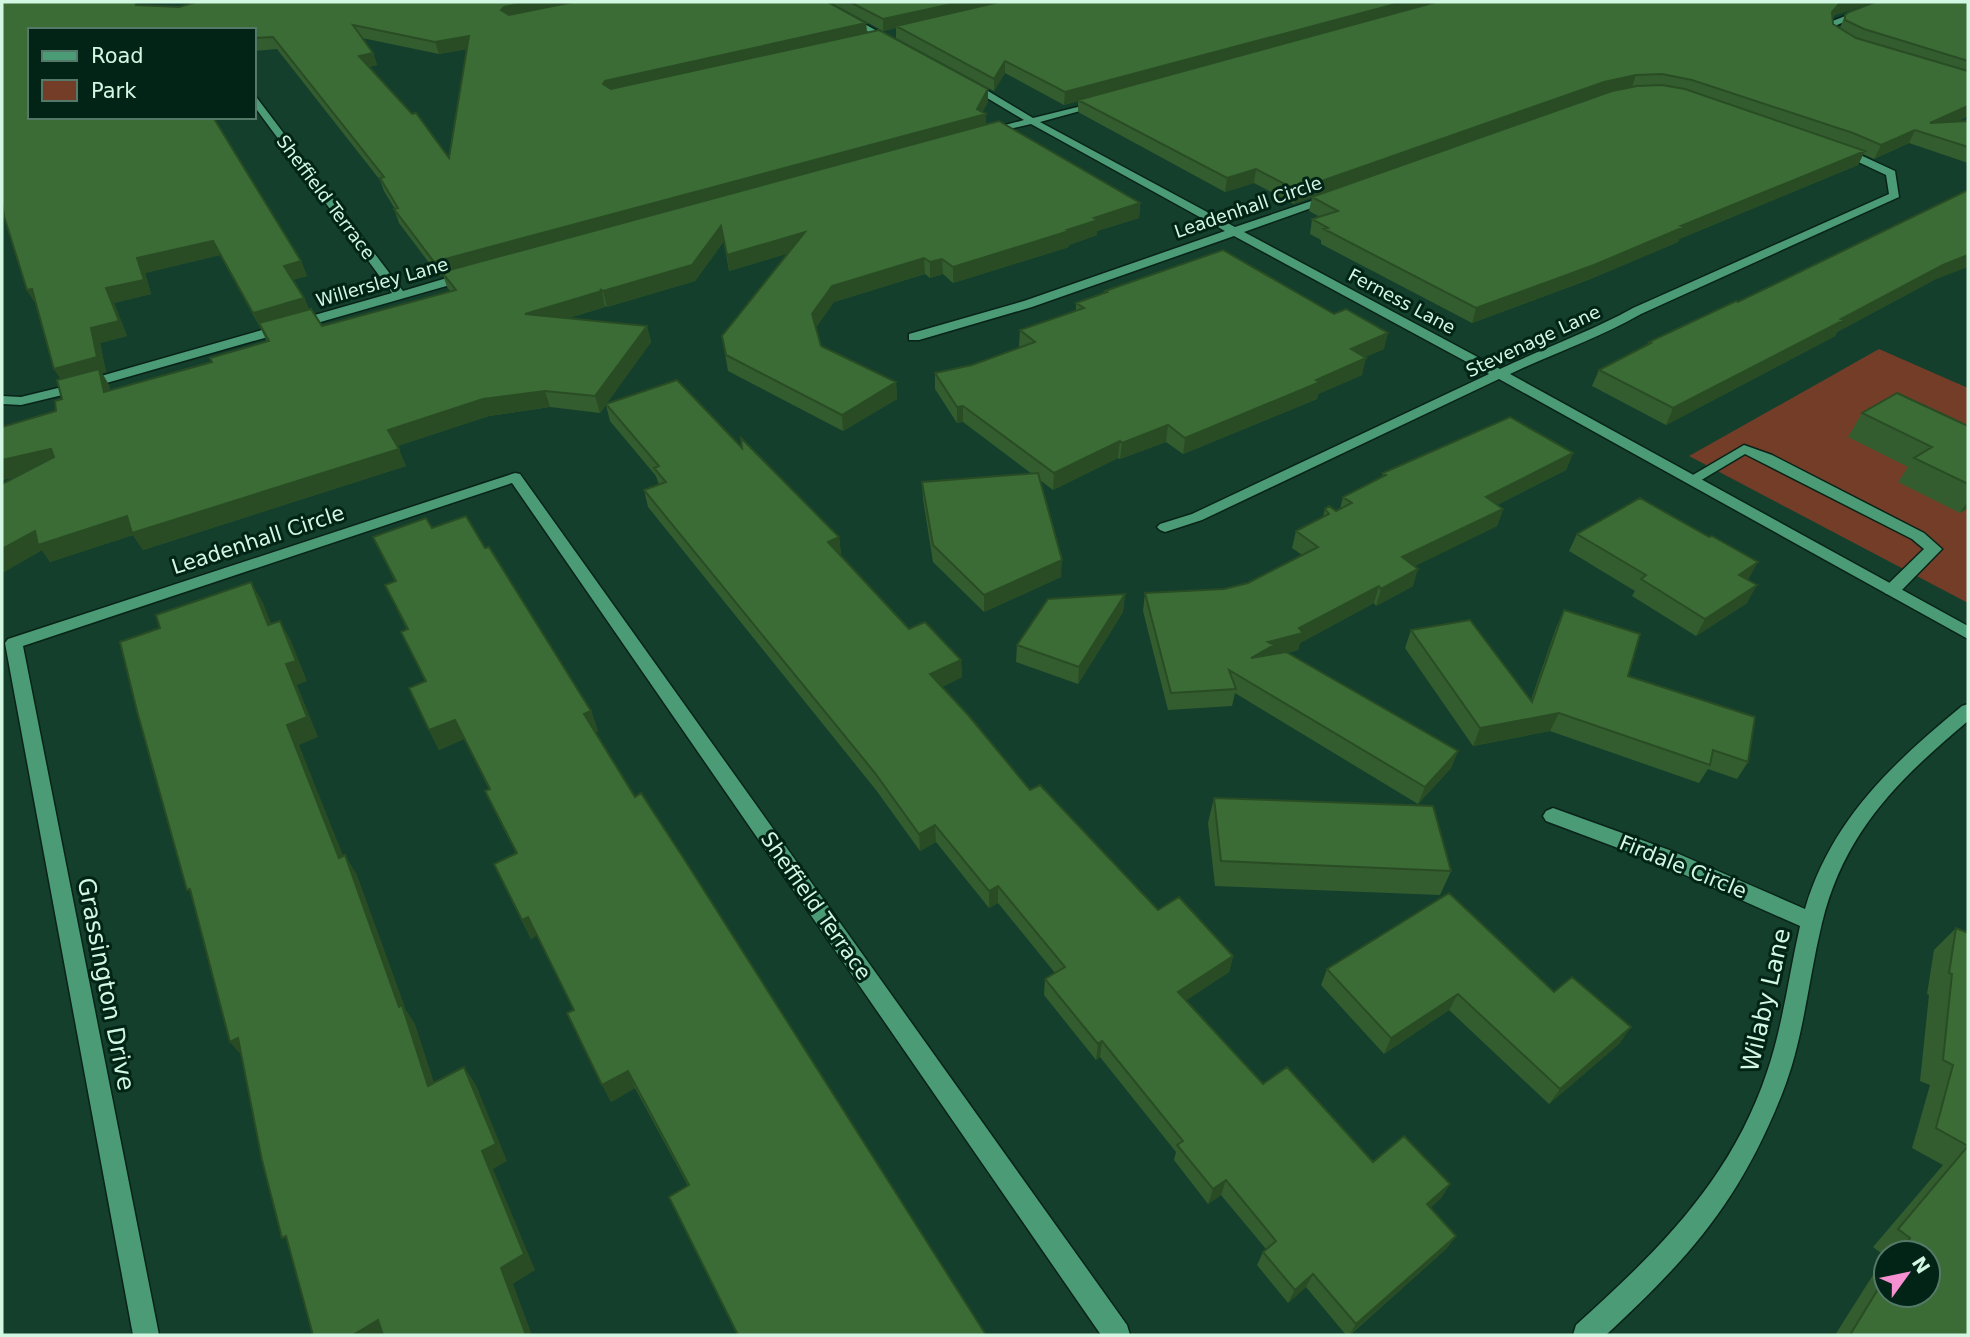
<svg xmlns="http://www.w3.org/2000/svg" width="1970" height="1337" font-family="'DejaVu Sans',sans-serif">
	<rect width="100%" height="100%" fill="#143f2c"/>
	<path fill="#733d28" d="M1879,349l89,39v215l-279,-147z"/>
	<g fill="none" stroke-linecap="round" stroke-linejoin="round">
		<g stroke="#092318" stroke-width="3">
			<path id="lane" d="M1744,445l28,10 152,78 18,16 -44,45h-12l-2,-4 2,-4 38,-37 -12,-10 -167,-85 -47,28h-10l-2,-3z"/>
		</g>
		<g stroke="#092318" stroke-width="3">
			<path id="street" d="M815,2h10l72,40 -7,2z
				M1881,2h10l-54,23v8l9,4v4h-6l-11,-7 1,-12z
				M967,82h6l60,36 69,-17v4l-62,17 195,105 91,-31h8v4l-90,32 256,137c44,-21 90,-37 133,-61l256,-114 -3,-19 -51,-24v-4h8l52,24 4,26 -258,117c-42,24 -87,39 -131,60l458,252v13l-469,-260 -297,141 -37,12 -5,-2 -3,-3 3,-3 32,-10 297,-140 -255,-138 -202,71 -113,33h-10v-6l115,-33 201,-70 -194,-107 -48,11v-4l41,-11 -57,-34z
				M254,97l3,1 146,193 64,-19 4,1v6l-396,113 -54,13 -19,-1v-8l19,1 45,-11 326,-93 -138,-187z
				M515,473l5,1 607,851 3,10h-29l-589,-852 -489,163 136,689h-26l-128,-692 3,-4z
				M1968,704v17c-69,58 -124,111 -146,202 -14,57 -18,116 -40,171 -43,108 -92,163 -176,241h-33l3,-10c82,-74 155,-145 191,-253 16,-47 22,-98 33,-146l-142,-63 -112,-42 -3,-5 3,-5 7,-3 119,43 133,58c26,-89 88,-146 157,-203z"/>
		</g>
		<use href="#lane" fill="#4b9b76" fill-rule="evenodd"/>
		<use href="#street" fill="#4b9b76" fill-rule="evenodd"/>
	</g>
	<path fill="#335d2e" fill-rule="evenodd" d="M2,2h134l1,3 42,2 17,-5h632l38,21 1,10 12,-3 109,59v13l-6,10 4,2v10l13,-3 141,82 -1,15 -42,13v4l-28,10v2l-116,36 -10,-9 -13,4 -5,-4 -91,28 -18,25 5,19 75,36 1,17 -54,32 -115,-60 -6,-35 67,-83 -60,18 -5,-30 -29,40 -88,26 -2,-1v1l-36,11 78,8 4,16 -45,62 71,-24 65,68 -1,-10 98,99 2,17 -1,1 69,74 16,-7 36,38 1,17 -20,10 27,29 61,74 10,-5 118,125 21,-13 54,59 -4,16 -43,28 77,84 24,-17 86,95 31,-26 46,48 -9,14 -11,10 26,28 -10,13 -96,86h-4l-40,-48 -18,16 -31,-38 6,-13 3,-3 -45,-54 -13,9 -34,-44 2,-8 -76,-95 -4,3 -52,-65 1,-16 10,-6 -57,-70 -9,5 -53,-66 -16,9 -44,-61 -228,-283 -4,-17 15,-5 -3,-9 -46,-55 -4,-16 -6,8 -50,-6 -61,9 -92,30 9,20 -263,84 -10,-15 -83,27 -8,-12 -40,23v-89l14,-7 -14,3v-53l54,-16 -1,-10 7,-2 -5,-19 4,-1 -7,-10 -18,-65 -9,-14 -23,-74 -2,-14zM30,30h224v21l23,-2 103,131 4,11 11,18h-1l5,14 40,53 4,-1 4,12 3,4 -128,35 -11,-17h-2l-5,-11 -12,-18 15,-4 -6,-15 -88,-144h-183zM362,38l77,16 28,-5 -18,109 -33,-45 -4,1 -43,-47 8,-2 -4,-12zM220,255l40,72 7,15 -57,16 2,4 -102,28 -1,-5 -7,-12 4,-1 -6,-29 27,-7 -13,-33 37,-9 -6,-21z
		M830,2h1043l-38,13 -3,3 1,6 7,4 5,-13 123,-13v114l-12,6 12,-1v42l-59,-20 -35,16 -11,-5 -5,11 -179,74 -1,3 -90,38 -116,43 -151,-79v-4l-11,-6 2,-15 8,-2 -11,-6 3,-14 288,-102 -306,109 -40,-21 -29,9 -147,-80v-11l-14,4 -59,-32 -11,18 -98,-53v-10l-13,3z
		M1934,280l-97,52 -2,4 -169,89 -74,-39 7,-16 48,-25 2,-3 89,-40z
		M1105,291l279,58 -19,8 -3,18 -44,19 -1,5 -134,55 -17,-12 -46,17 -2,-1 -65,32 -13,-10 21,97 -77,35 -51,-50 -10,-63 -1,-17 110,-8 -69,-52 -6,1 -22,-34v-16l37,-8 49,-18 -2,-1 1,-16 56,-19v-8l29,-10z
		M1862,413l106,13v82l-8,5 -62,-31 10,-15 -60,-30z
		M1573,453l-7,17 -69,35 6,4 -6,17 -83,40 -1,20 -37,20 -2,-3 -74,40 -2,7 -11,3 171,98 -7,17 -33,36 -183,-111 -3,13 -64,4 -25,-99 2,-18 79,-4 24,-6 54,-28 -10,-7 4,-17 27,-14 2,-8 11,2 4,-2 3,-12 39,-20 1,-4z
		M432,528l53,20 106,163 7,20 -3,1 40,65 351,538h-249l-68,-138 19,-11 -53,-98 -24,14 -44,-89 7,-3 -37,-75 -6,4 -37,-75 22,-11 -22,-43 -9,-19 4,-2 -25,-50 -25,11 -30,-62 16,-7 -24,-49 6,-2 -22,-45 10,-3 -22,-45z
		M1577,534l171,46 -1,23 -51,33 -64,-40 3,-5 -66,-40z
		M1125,594l-2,18 -45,72 -62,-22 1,-17z
		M1564,610l64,66 120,86 -11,17 -29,-10 -9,14 -149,-52 -77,15 -68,-98 6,-18 120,70 25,-72z
		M1214,798l237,73 -11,24 -225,-9 -7,-63z
		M1956,928l12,5v402h-133l50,-79 -12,-9 70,-82 -31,-17 18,-63 -10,-4 9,-86 -2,-1 7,-44zM1886,1253h42l-42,42z
		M1327,969l227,23 66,51 -71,61 -100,-94 -65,44 -63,-69z"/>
	<path fill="#294c25" d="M529,2h60l-83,16 -5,-8 3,-3z
		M961,2h50l-115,24v2l-13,3v-12z
		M1403,2h40l-365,98v1l-14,4 1,-13z
		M1844,2h29l-38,13 -9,9 6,-12 8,-9z
		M866,23l1,12 -260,58 -4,-9 2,-3z
		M469,36l3,12 -33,6 -4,-12z
		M373,53l4,12 -14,3 -4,-12z
		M1005,61v12l-11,18v-12z
		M1636,75l-4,12 -32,8 -306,109 2,-14 308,-108z
		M988,89v13l-7,13 5,-1v13l-544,145 1,3 -4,1 -5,-14 543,-153z
		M1968,106v10l-40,18 2,-11z
		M1915,130l-6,13 -35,16 7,-14z
		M1865,151l-7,14 -179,74 -1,3 -90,38 -116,43 4,-15z
		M1256,169l-2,14 -29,9 2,-14z
		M1140,203l-1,15 -42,13v4l-28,10v2l-116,36v-16l114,-37 27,-12z
		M721,226l3,15 -29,40 -88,26 -4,-16z
		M805,232l2,16 -78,23 -2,-16z
		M213,241l7,14 -75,18 6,21 -37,9 13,33 -27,7 6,29 -4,1 7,12 4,23 -49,-24 -10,-15 37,-41 15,-40 31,-30z
		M1968,255v12l-34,13 -97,52 -2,4 -169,89 7,-17 270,-143z
		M924,258l1,16 -91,28 -20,28 -2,-16 20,-28z
		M942,259l1,15 -13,4v-16z
		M301,261l6,15 -17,4 -6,-14z
		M32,289l4,15 -9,-14z
		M602,291l3,16 -75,23 -5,-16z
		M304,298l6,15 -50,14 -7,-14z
		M647,326l4,16 -51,71 -5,-17z
		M1388,333l-4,16 -37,16 4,-16z
		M1366,358l-4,17 -44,19 -1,5 -134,55 2,-16z
		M896,382l1,17 -54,32 -1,-16z
		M545,391l5,16 -61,9 -94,31 -7,-17 95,-31z
		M963,406v16l-6,1v-16z
		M1168,425l-2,17 -46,17 2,-16z
		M1120,441l-2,17 -65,32 1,-17z
		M51,449l10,17 -59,14v-20z
		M399,449l7,17 -263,84 -10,-15 -83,27 -8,-12 -40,23v-24l33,-18 92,-15z
		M1573,453l-7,17 -87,44 7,-17z
		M1968,501v7l-8,5z
		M1503,509l-6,17 -100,49 5,-18z
		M839,537l2,17 -11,5 -2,-17z
		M1062,560l-1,17 -77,35v-17z
		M1758,562l-10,18 -9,-5z
		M1418,569l-5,17 -37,20 5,-17z
		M251,582l12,21 17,43 -12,-21z
		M1757,585l-10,18 -51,33 9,-17z
		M1379,586l-5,17 -74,40 -2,7 -26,7 -21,1 17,-16 31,-14z
		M1125,594l-2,18 -45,72 1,-17z
		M280,621l11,20 16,40 -10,4 21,52 -19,8 53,133 -13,-20 -52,-133z
		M961,660l1,17 -31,15 -1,-18z
		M591,711l7,20 -7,3 -7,-20z
		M1559,713l-9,18 -77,15 7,-18z
		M455,720l9,19 -25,11 -10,-20z
		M1458,751l-7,17 -33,36 7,-17z
		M935,825l1,17 -16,9 -1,-17z
		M345,855l12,20 49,135 9,14 26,80 -13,-18z
		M998,886v17l-9,5v-17z
		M528,917l9,18 -6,4 -9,-19z
		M1233,956l-4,16 -54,36 3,-16z
		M1458,994l-9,16 -65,44 7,-16z
		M1631,1027l-11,16 -71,61 11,-15z
		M238,1038l8,23 -16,-19z
		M1102,1041l-2,16 -4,3 2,-16z
		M464,1067l12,18 31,76 -14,8 42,101 -22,14 19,51h-6l-25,-67 -19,-117z
		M628,1071l7,17 -24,14 -9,-17z
		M1226,1180l-5,15 -13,9 5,-15z
		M1450,1184l-9,14 -23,20 9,-14z
		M1456,1236l-10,13 -97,86 7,-11z
		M1313,1274l-7,13 -18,16 7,-13z
		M378,1320l16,15h-41z"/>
	<path fill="#3b6c35" stroke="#294c25" stroke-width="2" fill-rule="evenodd" d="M2,2h133l1,3 43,2 17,-5h333l-25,5 -3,3 8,5 64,-13h255l38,21 -261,58 -2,3 8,5 268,-59 109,59 -11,20 9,5 -552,148 -40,-53 4,-1 -18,-30 4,-1 -111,-140 -19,1v-8h-224v87h183l88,144 -17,5 20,32 -51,15 -40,-72 -76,17 7,22 -38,8 13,33 -28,7 6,29 -43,12 -22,-80 -5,1 -23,-74 -2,-14zM353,25l82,17 34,-6 -20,122 -33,-45 -4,1 -53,-58 14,-3z
		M850,2h111l-78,17z
		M999,2h404l-338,90 -60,-31 -11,18 -98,-53z
		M1436,2h408l-4,1 -8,9 1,12 23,14 112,33v35l-38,17 38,-2v26l-53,-17 -34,15 -28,-12 -161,-53 -30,-6 -26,1 -32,7 -308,108 -40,-21 -29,9 -149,-78z
		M1875,2h93v59l-104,-32 -19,-9v-5l4,-3z
		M1662,85l23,4 180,62 -184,75 3,1 -90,38 -118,43 -152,-79 4,-1 -16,-9 26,-8 -26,-14 300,-106 25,-5z
		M999,121l141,82 -46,15 4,2 -31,10 2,1 -116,36 -11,-8 -12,3 -6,-4 -92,28 -20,28 9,32 75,36 -54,33 -116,-60 -4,-19 83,-104 -78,23 -6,-29 -29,39 -89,26 -3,-2 2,2 -77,23 122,12 -52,70 -50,-5 -62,8 -95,31 11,19 -267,84 -5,-17 -89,29 -3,-14 -33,18v-65l52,-27 -3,-8 -49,11v-33l54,-16 -1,-10 7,-2 -5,-19 42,-11 5,23 108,-30 -2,-4 59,-17 -10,-18 52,-14 11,17 134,-36 -14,-18z
		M1968,190v65l-25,10 -102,54 3,1 -171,88 -74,-38 52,-27 -2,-1 87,-41 2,1z
		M1223,250l111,64 12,-5 42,24 -37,16 15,9 -50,22 4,2 -135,56 -17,-13 -46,18 -2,-2 -66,32 -91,-67 -6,1 -22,-34 37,-8 63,-23 -15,-12 64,-22 -8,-5 31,-11 -2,-1z
		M677,380l65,68 -1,-10 98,99 -11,5 81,87 16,-7 36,38 -31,14 39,42 61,74 10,-5 118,125 21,-13 54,59 -55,36 85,92 24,-17 86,95 31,-26 46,48 -23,20 29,32 -100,88 -43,-50 -18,16 -32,-38 13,-11 -50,-61 -13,9 -36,-44 6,-4 -81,-100 -4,3 -53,-65 20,-12 -67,-81 -9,5 -54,-66 -16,9 -44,-61 -231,-283 22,-8 -12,-14 5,-2 -53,-62z
		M1897,393l71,33v58l-54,-26 18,-11 -70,-34z
		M1510,417l63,36 -87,44 17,12 -101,48 16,12 -37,20 -2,-3 -80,42 4,5 -35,9 6,3 -23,13 35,-6 172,99 -33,36 -196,-117 7,19 -65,4 -26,-100 79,-4 24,-6 70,-36 -22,-16 33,-17 -4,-5 4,-3 7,5 16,-8 -9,-6 43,-22 -3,-2z
		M1038,473l24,87 -78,35 -51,-50 -11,-63z
		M1640,498l69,39 3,-1 46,26 -19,13 18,10 -52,34 -64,-40 5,-4 -69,-41z
		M466,516l19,32 4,-1 102,164 -7,3 51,83 6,-4 45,69 300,473h-248l-69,-138 20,-12 -61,-114 -26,14 -35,-72 7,-3 -46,-93 -6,3 -28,-56 23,-11 -32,-62 5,-2 -35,-69 -26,10 -20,-42 17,-7 -25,-49 7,-3 -23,-44 11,-4 -23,-44 53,-19 6,10z
		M251,582l17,43 12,-4 16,40 -10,3 21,53 -20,8 52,133 6,-3 54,152 3,-2 26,81 36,-19 32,77 -14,7 42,103 -23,14 25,67h-143l-5,-15 -25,15h-40l-27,-99 -4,2 -20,-78 -24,-122 -8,4 -40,-153 -3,1 -50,-179 -17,-69 40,-14 -4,-13z
		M1125,594l-46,73 -62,-22 31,-46z
		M1564,610l76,24 -12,42 127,41 -7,45 -35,-12 -3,15 -151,-52 -79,15 -69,-98 59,-10 62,82z
		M1214,798l219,8 18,65 -230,-10z
		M1449,893l105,99 18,-15 59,50 -71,62 -102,-95 -67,44 -64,-69z
		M1956,928l12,5v402h-118l36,-59v19h42v-42h-27l9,-15 -12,-9 70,-83 -32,-18 17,-63 -10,-5 9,-86 -3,-1z"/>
	<g text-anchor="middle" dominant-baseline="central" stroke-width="6" stroke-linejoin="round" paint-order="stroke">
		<g font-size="18" fill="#d2f8e4" stroke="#022416">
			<text transform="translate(326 197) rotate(53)">Sheffield Terrace</text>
			<text transform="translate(1248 207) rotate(-19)">Leadenhall Circle</text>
			<text transform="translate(382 282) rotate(-16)">Willersley Lane</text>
			<text transform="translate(1402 301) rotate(28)">Ferness Lane</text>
			<text transform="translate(1533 341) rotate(-25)">Stevenage Lane</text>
		</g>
		<g font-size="21" fill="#d2f8e4" stroke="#022416">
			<text transform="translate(258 540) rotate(-18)">Leadenhall Circle</text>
			<text transform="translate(1683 867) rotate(22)">Firdale Circle</text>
			<text transform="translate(816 906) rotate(55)">Sheffield Terrace</text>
		</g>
		<g font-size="24" fill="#d2f8e4" stroke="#022416">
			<text transform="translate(106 984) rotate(79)">Grassington Drive</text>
			<text transform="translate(1766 1000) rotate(-77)">Wilaby Lane</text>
		</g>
	</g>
	<rect width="1970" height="1337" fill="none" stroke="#d2f8e4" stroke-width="7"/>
	<rect x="28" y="28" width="228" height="91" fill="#022416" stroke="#557968" stroke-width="2"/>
	<rect x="42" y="51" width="35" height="10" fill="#4b9b76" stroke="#557968" stroke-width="2"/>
	<text x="91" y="63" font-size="21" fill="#d2f8e4">Road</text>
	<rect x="42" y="80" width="35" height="21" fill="#733d28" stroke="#557968" stroke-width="2"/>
	<text x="91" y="98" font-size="21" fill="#d2f8e4">Park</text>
	<g transform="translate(1907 1274) rotate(57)"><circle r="33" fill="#022416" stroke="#557968" stroke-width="2"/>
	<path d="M0-5L12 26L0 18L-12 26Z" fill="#f591d2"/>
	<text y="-10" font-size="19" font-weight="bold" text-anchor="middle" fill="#d2f8e4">N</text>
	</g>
</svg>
